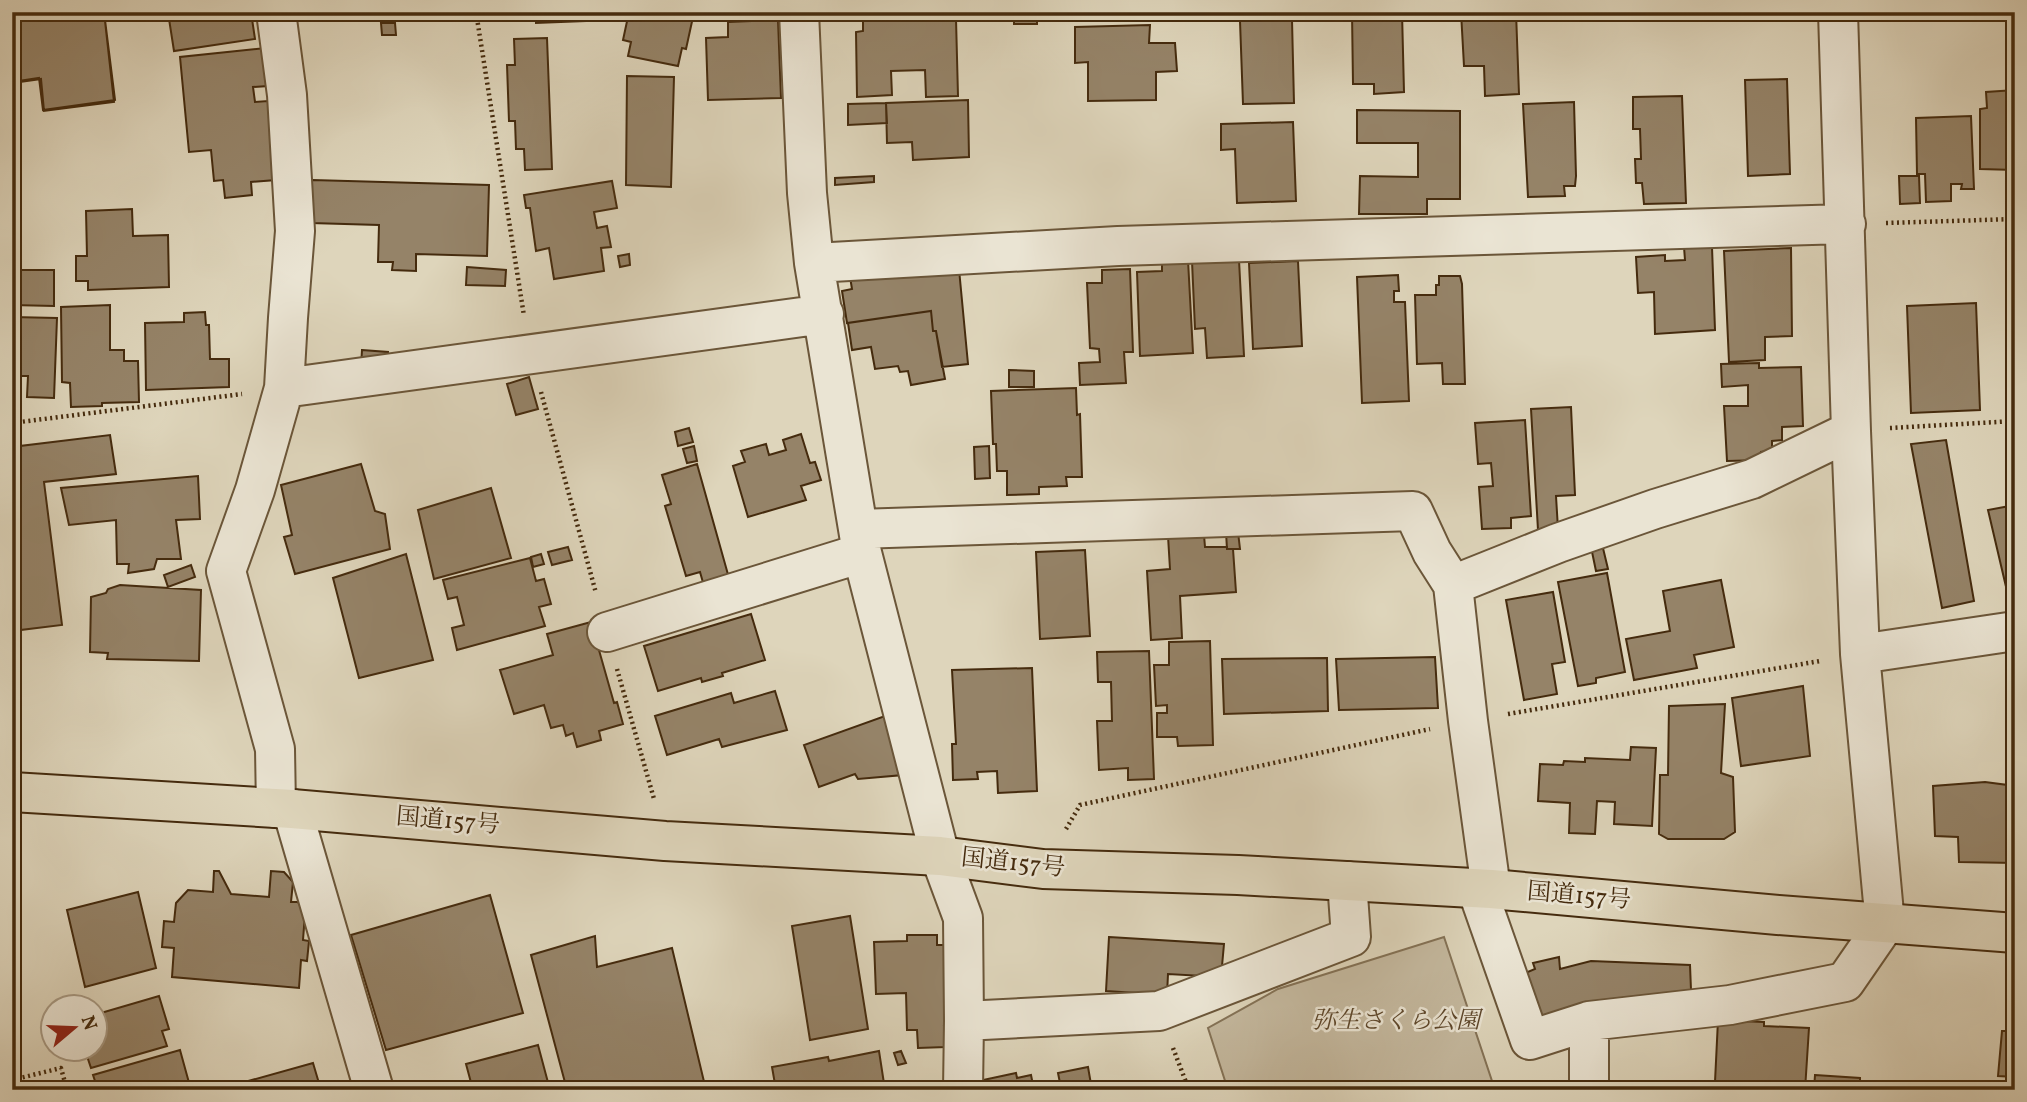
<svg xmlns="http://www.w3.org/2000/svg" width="2027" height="1102" font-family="Vollkorn,'Noto Serif JP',serif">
	<rect width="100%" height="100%" fill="#ded5bb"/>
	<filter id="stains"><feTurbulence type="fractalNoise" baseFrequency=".00286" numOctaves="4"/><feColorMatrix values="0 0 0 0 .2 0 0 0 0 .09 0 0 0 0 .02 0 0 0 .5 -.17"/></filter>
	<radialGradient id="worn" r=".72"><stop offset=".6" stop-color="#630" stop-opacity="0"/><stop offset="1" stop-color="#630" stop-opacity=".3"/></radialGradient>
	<path fill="#c4b89e" stroke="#847256" stroke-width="2" d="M1444,937l51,153h-267l-20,-62 70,-39z"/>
	<path fill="#958368" stroke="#452b0e" stroke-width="2" d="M12,12h92l10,90 -70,9 -3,-32 -29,4z
		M12,12h92l11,88 -72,10 -4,-32 -27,4z
		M187,12h64l4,27 -81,12 -5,-32 18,-2z
		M536,12h75v8l-75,3z
		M629,12h56l-1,3 9,2 -7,32 -4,-1 -4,18 -50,-10 3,-14 -8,-2z
		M863,12h45v8l48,-1 2,77 -32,1 -1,-27 -34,1 1,24 -35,2 -1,-65 7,-1z
		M1014,12h23v12h-23z
		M1352,12h50l2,80 -30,2v-10h-21z
		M1461,12h55l3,82 -34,2 -1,-30h-20z
		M778,20l3,78 -73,2 -2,-62 22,-1v-15z
		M1292,20l2,83 -51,1 -3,-83z
		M381,23h14l1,12h-14z
		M1150,25l-1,18h26l2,28 -21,1v28l-68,1v-39l-13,1v-36z
		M547,38l5,131 -27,1 -1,-21h-8l-1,-28h-6l-2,-56h8l-1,-26z
		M265,48l3,38 -15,1 2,15 13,-1 8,79 -25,2 1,13 -27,3 -2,-18 -9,1 -3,-31 -22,2 -9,-95z
		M627,76l47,1 -3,110 -45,-2z
		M1787,79l3,95 -42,2 -3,-96z
		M2015,90v80l-35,-1v-60l7,-1 -1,-16z
		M1682,96l4,107 -42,1 -2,-21h-6l-1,-24h6l-1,-30h-7v-32z
		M968,100l1,57 -56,3 -1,-18 -25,1 -1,-40z
		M1574,102l2,74 -1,10h-11l1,10 -37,1 -5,-93z
		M886,103l1,20 -39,2v-21z
		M1357,110l103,1v88h-33v15h-68l1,-38 58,1v-34h-61z
		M1357,110l103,1v88h-33v15h-68l1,-38 58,1v-34h-61z
		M1971,116l3,73h-13l1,-5h-11v17l-25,1 -1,-28h-8l-1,-56z
		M1293,122l3,79 -59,2 -2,-54 -14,1v-26z
		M874,176v6l-39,3v-7z
		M1899,176h20l1,27 -20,1z
		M312,180l177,5 -2,71 -71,-2v17l-24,-1 1,-8h-15l1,-37 -68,-2z
		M612,181l5,27 -23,4 3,16 10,-2 4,21 -10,1 3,23 -50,8 -5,-31 -13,3 -6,-43h-4l-2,-13z
		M132,209l1,27 35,-1 1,52 -81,3v-9h-12v-25h11l-1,-45z
		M1684,247h28l3,83 -60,4 -1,-42 -16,1 -2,-36 29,-2v6l20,-1z
		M1791,248l1,88 -27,1v23l-36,2 -5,-111z
		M629,254l1,11 -10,2 -2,-11z
		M1188,260l5,93 -53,3 -3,-84 25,-1v-10z
		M1239,260l5,96 -37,2 -2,-30 -10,1 -3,-68z
		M1298,261l4,85 -49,3 -4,-86z
		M467,267l39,3 -1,16 -39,-1z
		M959,269l9,95 -26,3 -6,-36h-3l-2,-20 -84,12 -5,-32 10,-2 -2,-12z
		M1130,269l3,83h-9l2,31 -46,2 -1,-22 21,-1 -1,-13 -9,-1 -3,-65h15v-13z
		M12,270h42v36l-42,-1z
		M1398,275l1,16h-5v11h11l4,99 -47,2 -5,-126z
		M1439,276h21l2,8 3,100h-22l-1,-21 -25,1 -2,-69h21v-10h3z
		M1976,303l4,107 -69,3 -4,-107z
		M110,305v45h14v11h14l1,41 -37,1v3l-31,1 -1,-24 -8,-1 -1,-75z
		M931,311l2,20h3l9,48 -34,6 -3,-14 -8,1 -2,-6 -23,3 -4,-22 -19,3 -4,-27z
		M205,312l1,13h3l1,34h19v28l-83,3 -1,-67 39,-1v-9z
		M12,317l45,1 -3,80 -27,-1 1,-21h-16z
		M362,350l26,2 -1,16 -26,-1z
		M1759,363v5l42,-1 2,59 -21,1v13l-10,1v10l-11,1 1,8 -35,1 -3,-55h24v-21l-26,2 -1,-23z
		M1009,370l25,1v16h-25z
		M529,377l9,32 -22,6 -9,-31z
		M1076,388l1,27 3,-1 2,63h-16l1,9 -28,1v7l-32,1v-24h-10l-1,-27h-3l-2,-53z
		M1571,407l4,88 -19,1 2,33 -20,1 -7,-121z
		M1525,420l6,96 -20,2v10l-29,1 -3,-42 14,-1 -2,-23 -13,1 -3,-41z
		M689,428l4,14 -15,4 -3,-14z
		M801,434l9,29 5,-1 6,18 -20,6 5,14 -58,17 -15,-51 12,-4 -4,-11 25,-7 3,11 17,-5 -3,-10z
		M110,435l6,39 -72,8 18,143 -50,6v-184z
		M1946,440l28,161 -32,7 -31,-164z
		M694,446l3,15 -10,2 -4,-14z
		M989,446l1,32 -15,1 -1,-32z
		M361,464l14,47 10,3 5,35 -95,25 -11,-37 8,-2 -11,-50z
		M697,464l32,114 -25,8 -4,-14 -14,4 -21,-70 6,-2 -9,-29z
		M198,476l2,43 -24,1 5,39h-24l-3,10 -26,4 1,-9h-12l-1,-44 -47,5 -8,-37z
		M491,488l20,70 -77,21 -16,-69z
		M2015,505v84l-8,2 -19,-81z
		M1226,532h12l2,17h-13z
		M1204,535l1,12h22v2h6l3,43 -56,4 2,42 -31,2 -4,-69 23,-2 -2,-33z
		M1602,544l6,25 -12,2 -5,-24z
		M568,547l4,13 -20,5 -4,-13z
		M1085,550l5,86 -50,3 -4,-87z
		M406,554l27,106 -74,18 -26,-100z
		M541,554l3,10 -11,3 -2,-10z
		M530,558l6,23 8,-2 7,25 -12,3 6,19 -88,24 -5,-22 12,-3 -7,-28 -9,2 -5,-19z
		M191,565l4,12 -27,10 -4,-12z
		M1607,573l18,99 -29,6v5l-18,3 -20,-104z
		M1721,580l13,67 -40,8 3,13 -63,12 -8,-41 44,-8 -7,-40z
		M120,585l81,5 -2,71 -92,-2 1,-6 -18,-1 1,-55 15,-4 2,-4z
		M1553,592l12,70 -13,2 5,30 -33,6 -18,-100z
		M751,614l14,46 -43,13 1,3 -21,6 -1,-4 -43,13 -14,-45z
		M591,622l23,81 3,-1 6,22 -24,7 2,9 -24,7 -4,-14 -7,3 -3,-11 -12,3 -7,-23 -30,9 -14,-44 53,-15 -6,-21z
		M1210,641l3,104 -35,1 -1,-9h-20v-24h10v-8l-11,1 -2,-41h15v-23z
		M1149,651l5,128 -26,1v-12l-29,2 -2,-49h15l-1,-39h-13l-1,-30z
		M1435,657l3,51 -99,2 -3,-51z
		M1327,658l1,53 -104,3 -2,-55z
		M1032,668l5,123 -39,2 -1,-22 -20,1 1,7 -25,1 -1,-36h4l-4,-74z
		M1803,686l7,70 -69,10 -9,-68z
		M775,691l12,39 -65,17 -3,-8 -52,16 -12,-39 76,-23 3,10z
		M1725,704l-4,69 12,4 2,55 -11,7h-56l-9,-5 1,-59h8l1,-69z
		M885,716l18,59 -45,4 -3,-5 -36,13 -15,-42z
		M1631,747l25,1 -4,78 -38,-2 1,-22 -18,-1 -2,33 -26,-1 1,-30 -32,-2 2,-37 23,1 1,-4 21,1v-4l45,2z
		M1985,782l30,4v77l-56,-1 -1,-25 -23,-1 -2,-50z
		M214,871h5l12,23 38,3 2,-26 13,1 9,10 -2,20h7l7,12 -2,26 6,1 -2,20 -6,-1 -2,28 -127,-11 2,-29 -12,-1 2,-26 10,1 2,-19 12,-13 25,2z
		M138,892l18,76 -71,19 -18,-77z
		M490,895l33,118 -137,37 -35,-115z
		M850,916l18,113 -58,11 -18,-114z
		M907,935h30v10h12l-1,81h-4l2,21 -28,1 -1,-18h-10l-1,-37 -30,1 -2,-52 33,-1z
		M595,936l2,31 75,-19 34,142h-139l-36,-135z
		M1109,937l115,7 -3,33 -53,-3 -1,21 -61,-4z
		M1559,957l1,12 31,-8 99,4 1,25 -91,14 -64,19 -13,-49 12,-5 -2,-6z
		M159,996l10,33 -7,2 5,15 -76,22 -6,-18h9v-35z
		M1718,1020l46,2v4l45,2 -4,62h-44v-6l-46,-2z
		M2002,1031h13v46l-17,-1z
		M538,1045l12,45h-77l-7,-26z
		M180,1050l11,40h-93l-5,-15z
		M879,1051l6,39h-109l-4,-23 56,-10 1,4z
		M901,1051l5,12 -8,2 -4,-12z
		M313,1063l8,27h-105z
		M1088,1067l4,23h-42l11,-2 -3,-15z
		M1016,1073l1,5 14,-3 3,15h-50l-1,-10z
		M1815,1075l45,3v12h-46z
		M48,1082l2,8h-31z"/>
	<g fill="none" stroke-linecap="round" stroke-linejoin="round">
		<g stroke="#6b5639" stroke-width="42">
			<path id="minor" d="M276,12l11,83 8,136 -7,87 -4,70 -29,102 -29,81 49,178 1,59
				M799,12l8,181 7,70 48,290 78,303 23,62 1,103 -1,69
				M814,263l304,-17 728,-22
				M284,388l540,-74
				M858,529l555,-18 19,41 21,33 105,-42 97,-34 97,-30 99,-48
				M1453,585l15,136 23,168
				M607,632l255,-79
				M1860,654l155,-23
				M292,809l82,281
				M1477,889l53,151 59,-19
				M964,1021l195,-10 192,-74 -4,-56
				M1589,1090v-69l141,-16 115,-23 40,-58 -25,-270 -9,-223 -13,-419"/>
		</g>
		<g stroke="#452b0e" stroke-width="42">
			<path id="highway" d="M12,792l280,17 373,32 275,15 103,13 195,6 253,14 287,26 237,18"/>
		</g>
		<path stroke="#452b0e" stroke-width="4.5" stroke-dasharray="2 3.5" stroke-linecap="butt" d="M476,12l48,304
			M1886,223l129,-4
			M541,392l55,201
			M12,423l230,-29
			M1890,428l125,-7
			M617,669l37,130
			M1508,714l312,-53
			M1066,829l14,-24 350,-76
			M1173,1048l16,42
			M12,1080l49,-12 6,22"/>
		<use href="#minor" stroke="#eae4d3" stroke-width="38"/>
		<use href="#highway" stroke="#ded5bb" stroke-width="38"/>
	</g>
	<g text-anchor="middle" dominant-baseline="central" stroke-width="5" stroke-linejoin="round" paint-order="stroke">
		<g font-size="24" fill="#452b0e" stroke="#eae4d3">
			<text transform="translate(448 822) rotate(5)">国道157号</text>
			<text transform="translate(1013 864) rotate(6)">国道157号</text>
			<text transform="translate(1579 897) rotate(5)">国道157号</text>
		</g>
		<g font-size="24" font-style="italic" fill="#5e472b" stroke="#eae4d3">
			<text x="1396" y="1022">弥生さくら公園</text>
		</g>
	</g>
	<rect width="2027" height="1102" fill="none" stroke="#ded5bb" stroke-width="42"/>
	<rect x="14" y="14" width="1999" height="1074" fill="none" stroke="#452b0e" stroke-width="3.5"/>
	<rect x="21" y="21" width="1985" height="1060" fill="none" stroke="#452b0e" stroke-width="2"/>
	<g transform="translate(74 1028) rotate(71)"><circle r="33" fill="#eae4d3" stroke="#a89a84" stroke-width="2"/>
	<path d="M0-5L12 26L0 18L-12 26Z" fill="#8f2418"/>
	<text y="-10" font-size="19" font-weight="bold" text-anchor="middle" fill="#452b0e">N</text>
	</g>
	<rect width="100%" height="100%" filter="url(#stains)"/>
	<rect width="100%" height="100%" fill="url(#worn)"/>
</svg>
